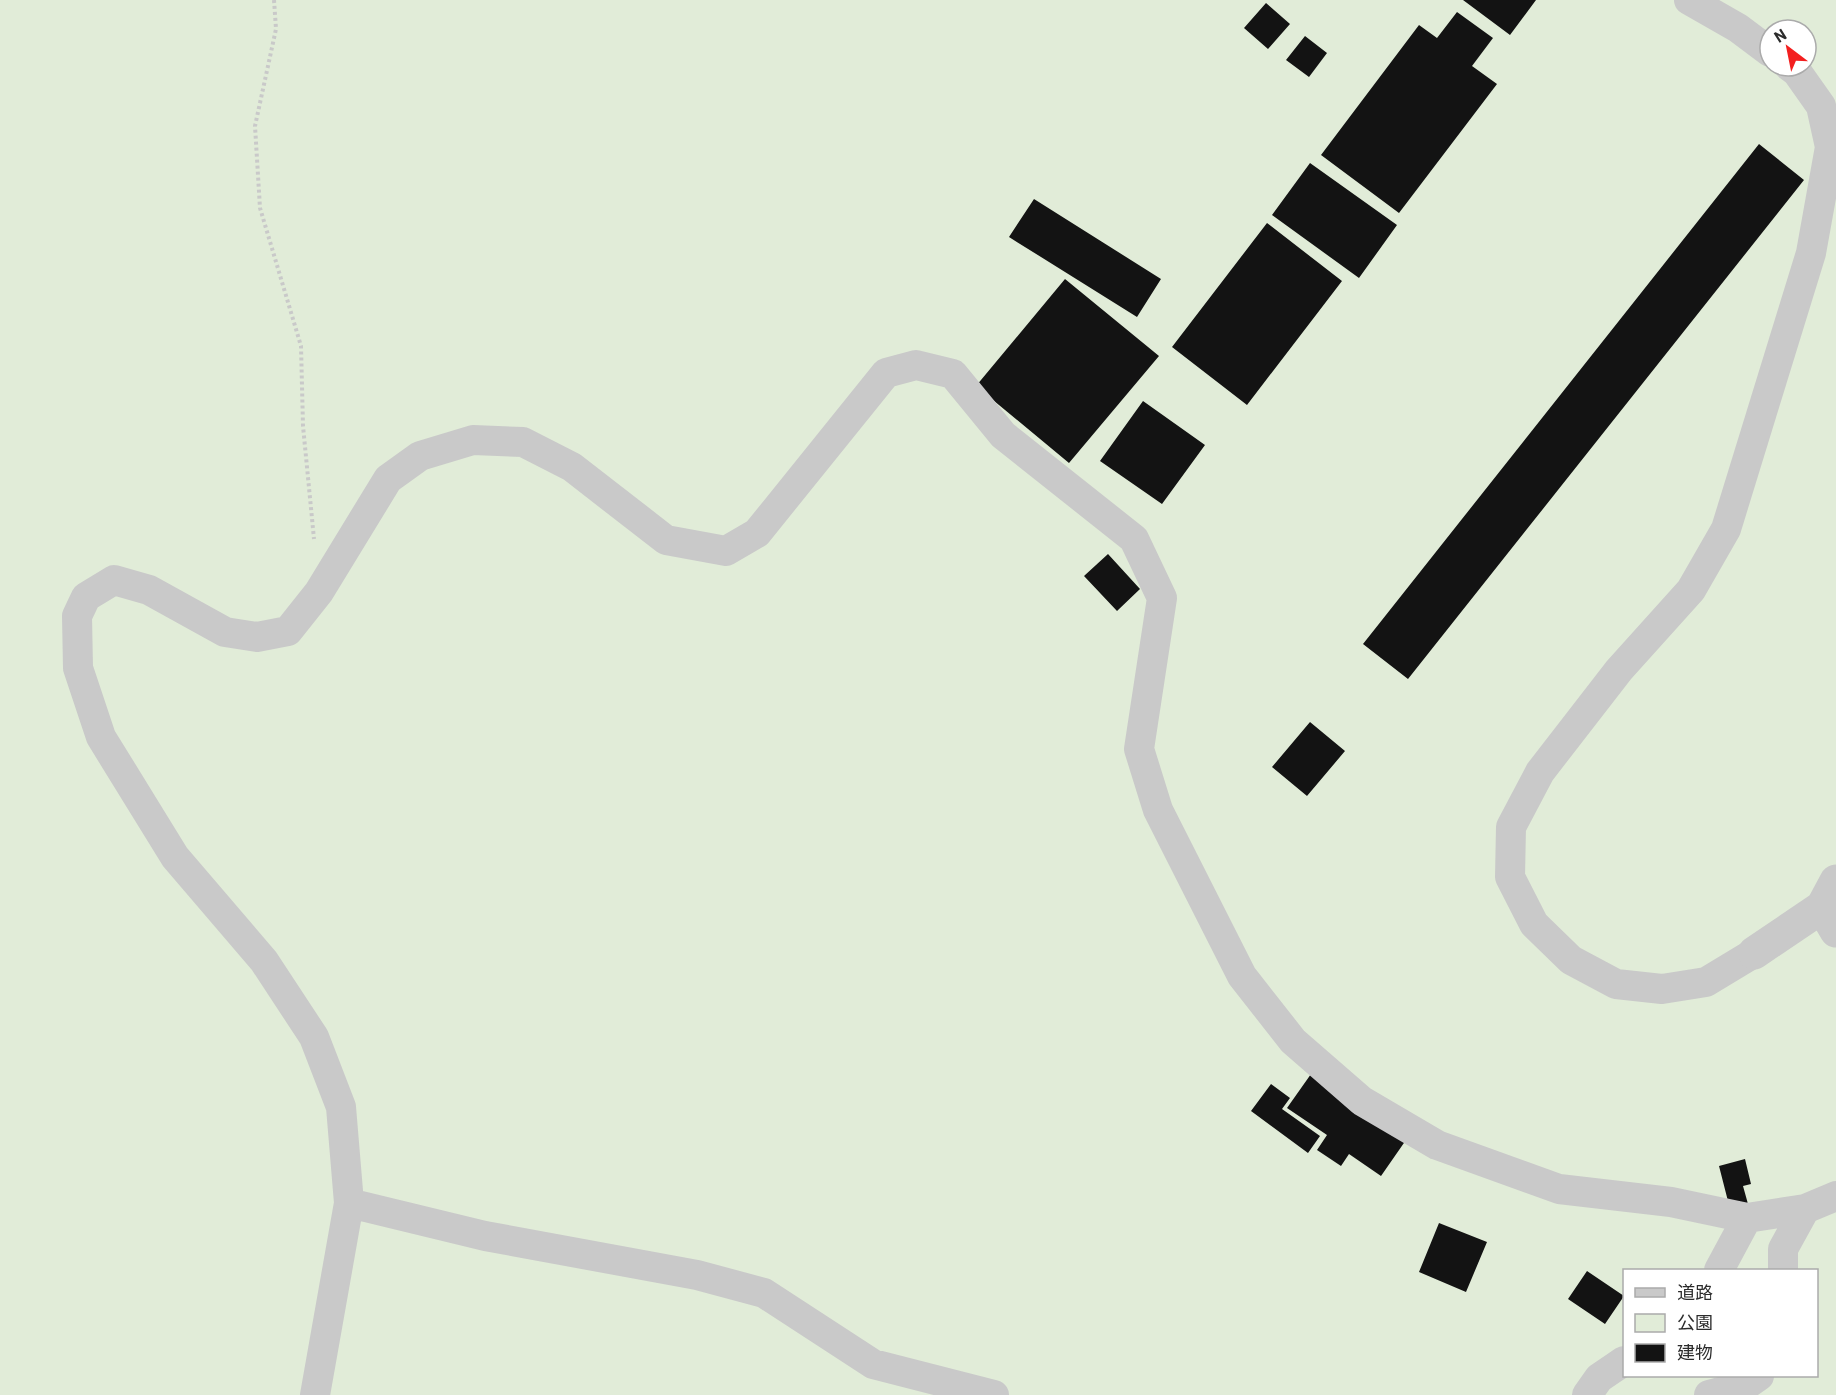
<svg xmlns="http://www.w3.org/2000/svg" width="1836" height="1395" font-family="Barlow,'Noto Sans JP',sans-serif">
	<rect width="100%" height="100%" fill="#fff"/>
	<path fill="#e1ecd8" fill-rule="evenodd" d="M0,0h1836v1395h-1836zM1770,30h36v36h-36zM1624,1270h192v106h-192z"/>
	<path fill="#131313" d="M1463,0h73l-26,35z
		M1266,3l24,21 -22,25 -24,-21z
		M1457,12l36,26 -21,28 25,18 -98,129 -78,-58 98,-130 18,13z
		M1305,36l22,17 -18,24 -23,-17z
		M1759,144l45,36 -396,499 -45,-35z
		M1310,163l87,62 -38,53 -87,-63z
		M1034,199l127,80 -24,38 -128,-80z
		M1267,223l75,58 -95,124 -75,-58z
		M1065,279l94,77 -90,107 -93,-77z
		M1143,401l62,44 -43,59 -62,-43z
		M1108,554l32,35 -23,22 -33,-35z
		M1310,722l35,29 -38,45 -35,-29z
		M1311,1074l95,66 -25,36 -32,-22 -8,12 -24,-16 10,-15 -40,-27z
		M1271,1084l19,14 -8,11 38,27 -12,17 -57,-42z
		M1745,1159l6,25 -8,2 5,18 -18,5 -11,-43z
		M1439,1223l48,19 -21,50 -47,-20z
		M1587,1271l37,25 -19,28 -37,-25z"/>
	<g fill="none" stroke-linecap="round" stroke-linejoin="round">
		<path stroke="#c9c9c9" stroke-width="4" stroke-dasharray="3 3" stroke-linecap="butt" d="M274,0l2,29 -21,97 5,82 41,138 2,80 11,113"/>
		<path stroke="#c9c9c9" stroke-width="30" d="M1689,0l49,28 32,24
			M1754,953l-48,29 -44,7 -46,-5 -45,-24 -37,-36 -24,-47 1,-50 29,-55 79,-102 72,-80 35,-61 85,-276 19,-106 -9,-41 -24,-34 -8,-6
			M349,1203l136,33 212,39 67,18 109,71 121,31
			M1719,1270l28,-52
			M1783,1270v-21l22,-40
			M315,1395l34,-192 -8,-96 -27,-70 -50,-76 -89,-104 -74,-120 -23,-69 -1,-52 9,-19 28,-17 35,10 76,42 32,5 31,-6 31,-39 69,-113 32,-23 53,-16 50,2 49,25 94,73 60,11 31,-18 129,-160 30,-8 37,9 50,61 131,104 28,59 -23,151 19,61 84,166 51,65 69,60 75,44 122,44 112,13 76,16 58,-9 31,-13
			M1587,1395l12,-17 25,-17
			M1709,1395l37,-10 13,-9"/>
		<path stroke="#c9c9c9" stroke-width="33" d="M1822,907l14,24
			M1754,953l68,-46 14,-26"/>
	</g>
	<rect x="1623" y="1269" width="195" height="108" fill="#ffffff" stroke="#ababab" stroke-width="1.5"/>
	<rect x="1635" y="1288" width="30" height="9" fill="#c9c9c9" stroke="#ababab" stroke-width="1.5"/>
	<text x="1677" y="1299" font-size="18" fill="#2c2c2c">道路</text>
	<rect x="1635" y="1314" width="30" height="18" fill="#e1ecd8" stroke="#ababab" stroke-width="1.5"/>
	<text x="1677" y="1329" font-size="18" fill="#2c2c2c">公園</text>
	<rect x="1635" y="1344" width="30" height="18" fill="#131313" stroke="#ababab" stroke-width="1.5"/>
	<text x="1677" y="1359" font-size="18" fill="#2c2c2c">建物</text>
	<g transform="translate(1788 48) rotate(328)"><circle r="28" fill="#ffffff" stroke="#ababab" stroke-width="1.5"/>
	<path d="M0-4.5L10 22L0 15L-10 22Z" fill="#f31f1f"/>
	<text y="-9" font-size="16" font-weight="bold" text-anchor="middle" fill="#2c2c2c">N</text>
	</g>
</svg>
